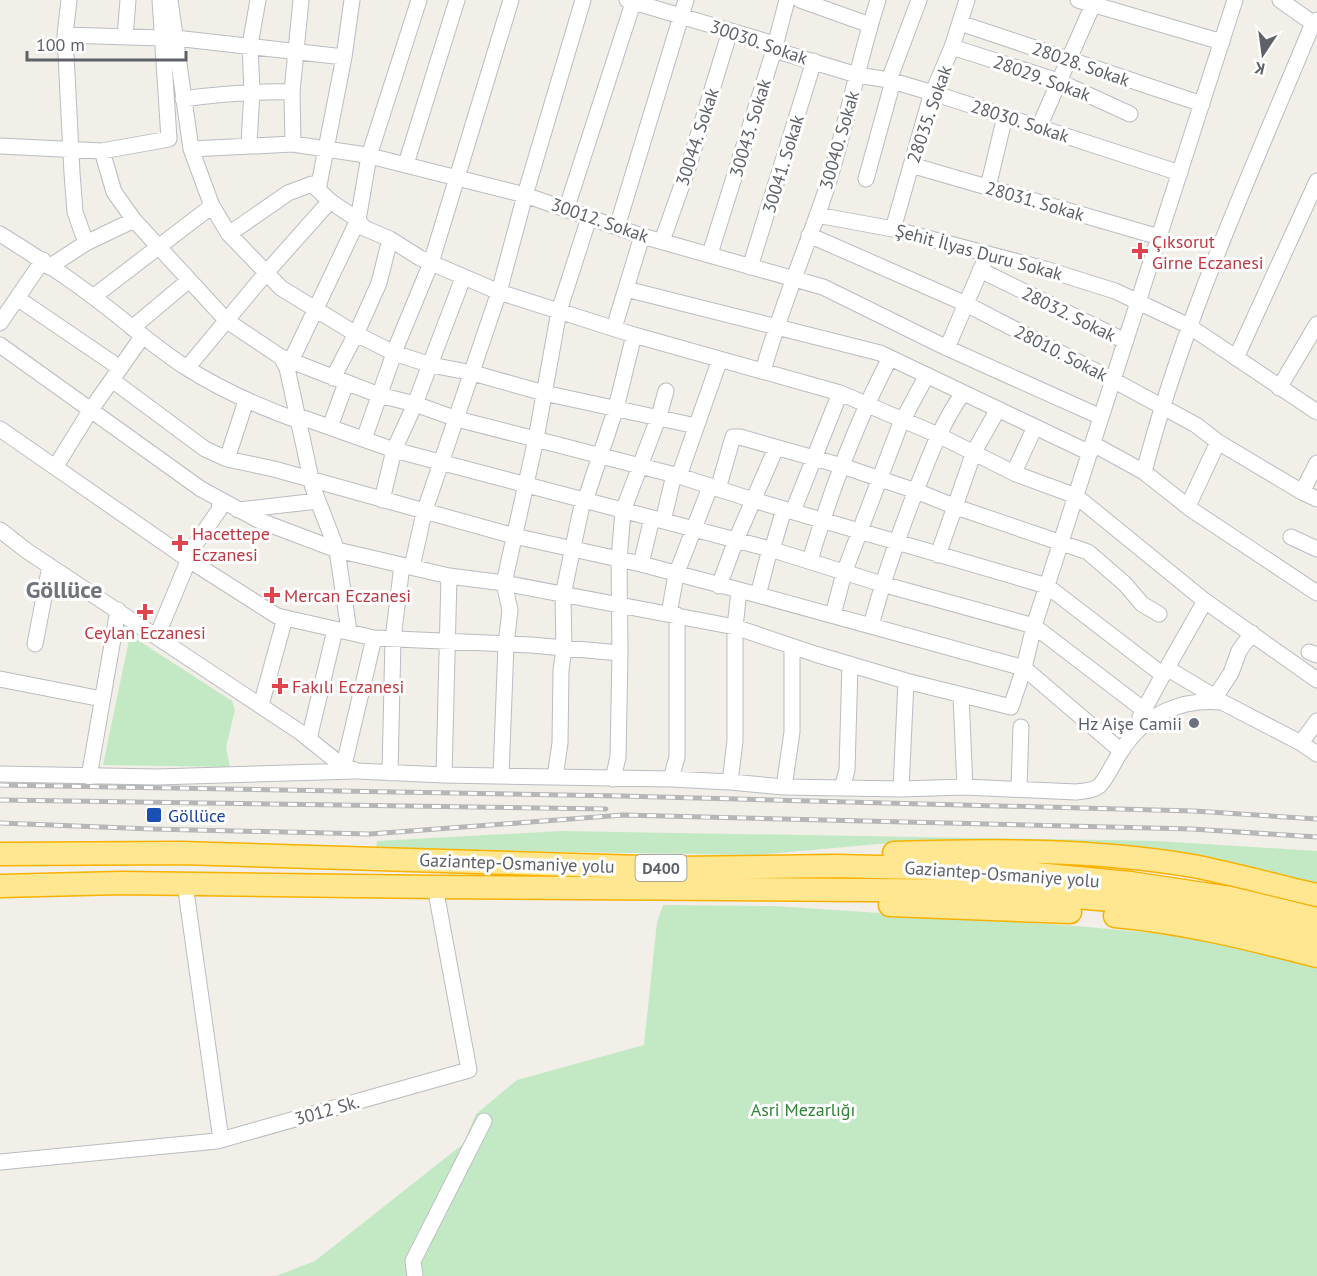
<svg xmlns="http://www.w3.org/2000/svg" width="1317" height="1276" font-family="'PT Sans',sans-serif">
	<rect width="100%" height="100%" fill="#f1efe7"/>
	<path fill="#c3e9c4" d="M130,635l102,66 3,9 -9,37 4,20 -127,-2z
		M561,831l597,10 159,10v34l-416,-43 -144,13 -381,-6 1,-8z
		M663,905l111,1 302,20 110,10 131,28v312h-1041l39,-15 148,-117 13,-30 41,-34 127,-35 13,-123z"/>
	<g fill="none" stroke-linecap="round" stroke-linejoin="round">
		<g stroke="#b9bcc1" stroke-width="17">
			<path id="minor" d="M69,0l-4,35 7,138 3,39 11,31
				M170,0l21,149 21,57 17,28 52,54 75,46 38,19 37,12 42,8 71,20 152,33
				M419,0l-50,156 -11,64 6,8 26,11 30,19 79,34 135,43 206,58 98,42 78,39 60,22 129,105 112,79
				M627,0l144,43 3,7 83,25 32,5 44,13 247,80
				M800,0l70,25
				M1078,0l144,42
				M1280,0l37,26
				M960,23l242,81
				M65,35l97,3
				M125,37l3,-37
				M175,38l169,19
				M952,47l106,34 72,33
				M889,80l30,-80
				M183,99c37,-5 71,-8 109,-7
				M1039,127l56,-127
				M249,144l3,-53 -2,-46 8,-45
				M293,144l-1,-52 9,-92
				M0,146l102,5 67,-12 -9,-139
				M191,149l102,-5 73,11 159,40 117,41 181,51 124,61 154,69
				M102,151l12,41 20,28 93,101 54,36 6,11 26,120 24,62 12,81
				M406,164l51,-164
				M911,165l248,72
				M866,179l27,-98
				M988,187l17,-71
				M318,190l26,-133 8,-57
				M566,210l68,-210
				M817,215l76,14 152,40 70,22 74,35 128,86
				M617,227l69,-227
				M893,229l37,-130 22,-52 15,-47
				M0,234c29,18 57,36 84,56 35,25 67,55 103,78 36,23 73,39 112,53
				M229,234l59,-41 24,-9 18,17 28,19 -67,141
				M809,235l157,69 147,76 83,45 22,17 84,50
				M662,241l26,-73 42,-137
				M710,254l64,-204 13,-50
				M49,267l37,-24 48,-23
				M750,267l64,-206
				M980,270l145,71
				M626,289l254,64 210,100
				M93,297l119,-91
				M17,298l103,70
				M0,323l43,-63
				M132,328l56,-47
				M614,328l28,-92
				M0,345l201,144 57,31 79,30 112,26 55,7 231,44 80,27 91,27 105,26 13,-39 10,-42 201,-626
				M947,348l37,-86
				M281,357l98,38 36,9 42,15 222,57 74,24 294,86 116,89 42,-74
				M1236,358l81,-177
				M187,368l79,-95 64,-72
				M763,371c15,-53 35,-103 54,-155 26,-70 38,-145 61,-216
				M333,378l25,-48 21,-47 11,-44
				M112,380l93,69 22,10 19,-58
				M1279,388l38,-64
				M298,416l96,34 376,99 112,35 152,42 110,84
				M330,427l16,-44
				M0,429l186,129 91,58 97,22 157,7 89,8
				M364,439l33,-94 34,-82 80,-263
				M1093,444l51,28 48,38 125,83
				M227,459l47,10 240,67 127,28 117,31 266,73 97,83
				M1317,463l-15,29 15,7
				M56,466l34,-55 52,-74
				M1014,472l21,-45
				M1144,472c40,-155 108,-301 169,-449l4,-3
				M679,476l41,-117
				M718,489l15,-52h7l102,29 74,25 40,16 132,45 37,32 17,20 17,10
				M382,500l12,-50 21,-46 48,-126
				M1188,506l30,-64
				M238,510l80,-9
				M793,511l47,-118
				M663,521l11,-46
				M0,530l27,21 273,181 40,32 17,7 87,4 227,4 59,3 54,5 117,2 64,-2 111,5c8,-1 17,-1 23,-6 8,-7 16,-27 23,-36 22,-35 59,-52 100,-48l79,41 16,11
				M1291,537l26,12
				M772,550l12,-41
				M938,555l36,-103 24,-43
				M186,558l33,-48 1,-10
				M810,560c21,-69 46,-138 80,-202
				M641,564l11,-46
				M412,567l12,-54 75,-221 26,-97 58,-195
				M719,586l17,-46 40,-92
				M758,595l12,-46
				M669,614l7,-39 34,-88
				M833,615l11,-42 56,-148 27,-50
				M871,626c12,-46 27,-89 44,-133 14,-35 26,-69 48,-100
				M157,636l32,-77
				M35,644l15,-78
				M1309,652l8,3
				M0,679l102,20
				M961,696l4,91
				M1215,697l16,-24 8,-22 13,-18
				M261,705l24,-87
				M1140,717l23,-42 7,-5 50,30
				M309,739l26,-109
				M1301,743l16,-22
				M344,765l30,-127
				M390,773l3,-134 9,-74
				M0,774l157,3 197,-6
				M444,775l5,-199
				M501,776l5,-132 4,-34 -6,-27 32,-144 23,-128 30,-93
				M89,777l29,-167
				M555,777l5,-34 1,-73 3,-21 -1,-54 20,-95 4,-5 29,-87 18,-73
				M613,779l5,-22 2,-104 -1,-94 4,-48 36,-95 7,-25
				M671,779l6,-22v-142
				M730,782l5,-41v-114l4,-36
				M784,787l8,-55v-85
				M842,788l5,-18 3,-106
				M901,789l5,-108
				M1019,789l2,-62
				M185,884l36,256
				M0,1162l217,-21 252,-71 -34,-183
				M415,1276l-2,-15 71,-140"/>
		</g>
		<g stroke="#f8b100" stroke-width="25">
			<path id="highway" d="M894,853c100,-3 200,-4 299,13 42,8 83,20 124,29
				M0,854l181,-1 493,15 163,-2 159,4 134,13 100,15 87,21
				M0,886l121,-3 314,4 565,4 135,11 92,12 90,21
				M890,905l180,7
				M1115,916c69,6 136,23 202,40"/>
		</g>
		<use href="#minor" stroke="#fff" stroke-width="15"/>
		<use href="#highway" stroke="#ffe690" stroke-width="22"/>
		<g stroke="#b6b6b8" stroke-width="5">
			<path id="rail" d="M0,785l621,11 573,15 123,8
				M0,800l606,9
				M0,823l152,6 218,5 253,-19 569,14 125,8"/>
		</g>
		<use href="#rail" stroke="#fff" stroke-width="3" stroke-dasharray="9" stroke-linecap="butt"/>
	</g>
	<g fill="#e0444e" stroke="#fff" stroke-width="2">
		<path d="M1137 242h6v6h6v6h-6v6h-6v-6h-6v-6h6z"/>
		<path d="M177 534h6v6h6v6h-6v6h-6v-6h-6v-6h6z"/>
		<path d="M269 586h6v6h6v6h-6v6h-6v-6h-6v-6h6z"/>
		<path d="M142 603h6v6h6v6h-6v6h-6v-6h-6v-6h6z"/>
		<path d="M277 677h6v6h6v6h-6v6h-6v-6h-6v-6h6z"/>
	</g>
	<circle fill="#6b7280" stroke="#fff" stroke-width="2" cx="1194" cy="723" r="6"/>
	<rect fill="#1a4fb4" stroke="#fff" stroke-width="2" x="146" y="807" width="16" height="16" rx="3"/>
	<g text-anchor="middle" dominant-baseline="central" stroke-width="6" stroke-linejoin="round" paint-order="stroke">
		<rect fill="#fff" stroke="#8e9195" stroke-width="1.5" x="635.5" y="855" width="51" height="26" rx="4.5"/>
		<g font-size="16" font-weight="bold" fill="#5e6268">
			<text x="661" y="868">D400</text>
		</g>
		<g font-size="18" fill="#5e6268" stroke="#fff">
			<text transform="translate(759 42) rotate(19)">30030. Sokak</text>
			<text transform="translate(1081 64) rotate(19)">28028. Sokak</text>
			<text transform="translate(1042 78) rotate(20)">28029. Sokak</text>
			<text transform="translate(929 114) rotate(-71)">28035. Sokak</text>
			<text transform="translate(1020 121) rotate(18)">28030. Sokak</text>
			<text transform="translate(750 128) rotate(-73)">30043. Sokak</text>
			<text transform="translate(697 137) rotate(-72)">30044. Sokak</text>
			<text transform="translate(839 140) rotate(-74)">30040. Sokak</text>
			<text transform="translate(783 164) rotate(-73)">30041. Sokak</text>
			<text transform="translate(1035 201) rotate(16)">28031. Sokak</text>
			<text transform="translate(600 220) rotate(19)">30012. Sokak</text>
			<text transform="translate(979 252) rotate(15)">Şehit İlyas Duru Sokak</text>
			<text transform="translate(1069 314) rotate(26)">28032. Sokak</text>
			<text transform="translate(1061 353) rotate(27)">28010. Sokak</text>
			<text transform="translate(517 863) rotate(2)">Gaziantep-Osmaniye yolu</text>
			<text transform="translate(1002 874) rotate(4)">Gaziantep-Osmaniye yolu</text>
			<text transform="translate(327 1110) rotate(-16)">3012 Sk.</text>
		</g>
		<g font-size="18" fill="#be3a42" stroke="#fff" text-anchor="start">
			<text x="1152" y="241">Çıksorut<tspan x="1152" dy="21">Girne Eczanesi</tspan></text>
			<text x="192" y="533">Hacettepe<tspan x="192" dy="21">Eczanesi</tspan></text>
			<text x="284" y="595">Mercan Eczanesi</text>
			<text x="145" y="632" text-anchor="middle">Ceylan Eczanesi</text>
			<text x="292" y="686">Fakılı Eczanesi</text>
		</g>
		<g font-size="18" fill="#5b616d" stroke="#fff" text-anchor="end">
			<text x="1182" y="723">Hz Aişe Camii</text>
		</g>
		<g font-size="18" fill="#164399" stroke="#fff" text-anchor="start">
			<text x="168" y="815">Göllüce</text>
		</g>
		<g font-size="18" fill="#318337" stroke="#fff">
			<text x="803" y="1109">Asri Mezarlığı</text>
		</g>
		<g font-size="24" font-weight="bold" fill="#6f747a" stroke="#fff">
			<text x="64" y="589">Göllüce</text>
		</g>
	</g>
	<g transform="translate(1263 54) rotate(193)" stroke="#ffffff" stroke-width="4.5" paint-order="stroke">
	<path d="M0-4.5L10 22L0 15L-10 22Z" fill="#5e6268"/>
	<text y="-9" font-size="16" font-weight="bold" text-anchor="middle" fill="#5e6268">K</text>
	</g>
	<path d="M27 51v9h159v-9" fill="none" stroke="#5e6268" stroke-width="3"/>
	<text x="36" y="51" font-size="18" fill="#5e6268" stroke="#ffffff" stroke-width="4.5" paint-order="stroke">100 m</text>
</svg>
